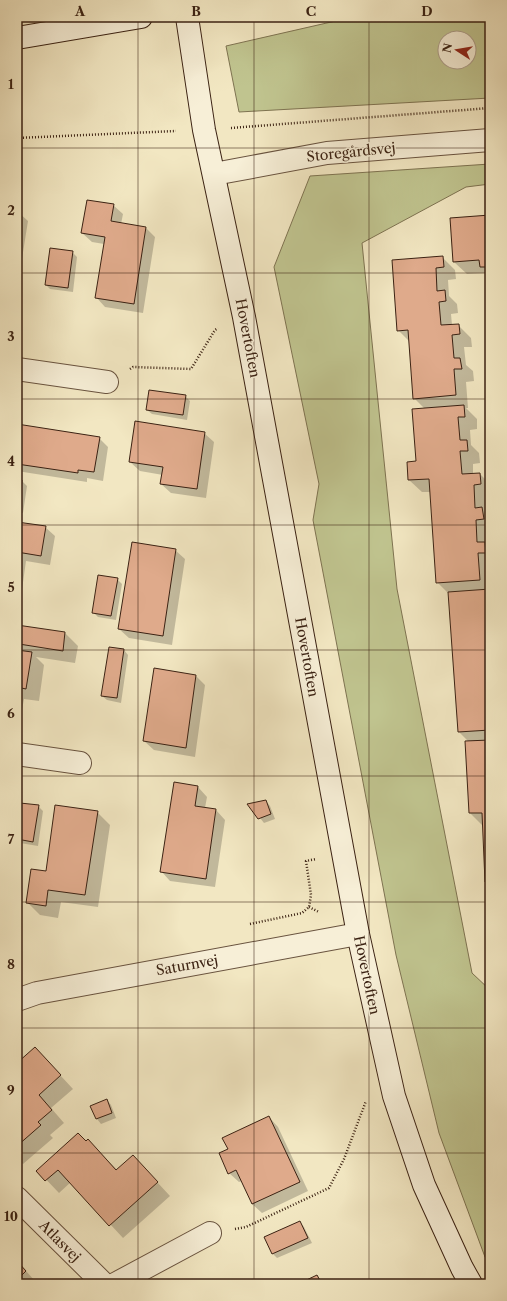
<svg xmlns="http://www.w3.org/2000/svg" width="507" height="1301" font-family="'Libre Caslon Text',serif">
	<rect width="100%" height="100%" fill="#f2e7c2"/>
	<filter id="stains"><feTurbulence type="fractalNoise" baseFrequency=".005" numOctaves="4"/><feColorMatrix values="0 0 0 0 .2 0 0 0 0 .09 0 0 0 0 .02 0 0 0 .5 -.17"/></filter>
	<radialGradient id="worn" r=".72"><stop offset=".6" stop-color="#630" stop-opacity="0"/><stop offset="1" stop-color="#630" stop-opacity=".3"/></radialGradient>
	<path fill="#c0c48f" stroke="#7e7351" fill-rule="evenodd" d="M353,17h137v81l-251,14 -13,-66zM445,38h24v24h-24z
		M490,164v20l-24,3 -104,56 35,346 75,384 18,17v274l-5,-7 -46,-124 -43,-178 -83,-435 6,-36 -45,-217 36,-91z"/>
	<path fill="#0003" d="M113,205l10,9 -2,10 25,4 9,9 -12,76 -38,-6 -9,-10 8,-53 -12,-2 -10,-9z
		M17,211l11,10 -11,69z
		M490,216v60l-4,-3 -19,1 -13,-12z
		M72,252l5,5 -4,35 -23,-3 -4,-4z
		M442,257l13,13 1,9 -8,1 1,16 8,8 1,9 -7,1 1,11h6l13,13 1,9h-8l2,18 7,6 1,10 -8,1 2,26h-2l11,11v10l-7,1 1,15 8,8 1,10 -7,1v10h7l10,10v13h-4l1,16 3,4v15h-2l2,16v337l-4,-4 -3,-55 -13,-13 -1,-71 -10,-10 -10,-138 -12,-12 -6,-90h-9l-13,-12 8,-18 8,-53 -11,-11 -4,-56 -12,-12z
		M185,396l5,5 -3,19 -35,-6 -5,-4z
		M17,425l82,13 9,9 -5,34 -16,-3v4l-70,-11z
		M204,433l10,9 -8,56 -35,-5 -10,-9 2,-9 -23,-4 -10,-9z
		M17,481h5l5,5 -4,27 -6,-1z
		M17,523l28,4 10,9 -5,29 -24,-4 -9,64z
		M175,550l10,9 -13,86 -43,-7 -10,-9z
		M117,579l5,5 -6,36 -18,-3 -5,-5z
		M17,626l48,7 13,13 -3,17 -39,-6 8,8 -5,36 -15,-2 -5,27h-2z
		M124,650l4,5 -7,48 -14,-3 -5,-4z
		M155,670l41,6 9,9 -10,72 -41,-7 -10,-9z
		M174,784l24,3 9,10 -2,11 11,2 9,10 -10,67 -45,-6 -9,-10z
		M266,801l4,5 5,13 -11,4 -15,-19z
		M38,806l5,5 -5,35 -18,-3 -3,-3v-13z
		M97,812l13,13 -12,82 -37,-5 -3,16 -18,-3 -13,-13 20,-30z
		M35,1048l38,41 -22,19 13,15 -14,12 3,3 -30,26 -6,-6v-93z
		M107,1100l4,5 5,13 -15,6 -4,-5 -5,-13z
		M269,1117l9,10 30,64 -46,22 -10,-9 -10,-23 -3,1 -10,-9v-23z
		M88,1140l29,30 16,-14 37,40 -47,42 -52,-56 -12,11 -21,-22z
		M300,1222l4,5 8,16 -35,15 -4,-4z
		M17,1261l18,20 -3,3h-15z
		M317,1276l8,8h-24z
		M221,1281l3,3h-7z"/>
	<path fill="#dfaa8b" stroke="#3b2213" d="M87,200l27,4 -3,17 35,6 -12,77 -39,-6 10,-61 -24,-4z
		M490,215v52h-10l-1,-7 -26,2 -3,-44z
		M50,248l23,3 -5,37 -23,-3z
		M443,256l1,11 -8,1 1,23 8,-1 1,11 -7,1 2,23 18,-1 1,10 -8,1 2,23h6l2,11h-8l2,26 -43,4 -5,-69 -11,1 -5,-71z
		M149,390l37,5 -3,20 -37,-5z
		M464,405l1,12h-7l2,23h7l1,11h-8l2,23 18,-1 1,11 -7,1 1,23 7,-1 2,12 -8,1 1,22h8l1,11h-8l2,27 -44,3 -7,-104 -21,1 -1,-18 9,-1 -4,-52z
		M135,421l70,11 -8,57 -37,-5 3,-17 -34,-5z
		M17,424l83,13 -6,35 -16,-2v3l-61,-9z
		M17,480h5l-3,29h-2z
		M17,522l29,4 -5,30 -24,-4z
		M132,542l44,7 -13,87 -45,-7z
		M98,575l20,3 -7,38 -19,-3z
		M490,589v141l-32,2 -10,-140z
		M17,625l48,7 -2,19 -44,-7 -2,6 15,2 -6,37 -9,-2z
		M109,647l15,2 -7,49 -16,-2z
		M154,668l42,7 -10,73 -43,-7z
		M490,740v141l-5,1 -3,-69h-13l-4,-72z
		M174,782l24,4 -3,20 21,3 -10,70 -46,-7z
		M266,800l5,14 -13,5 -11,-15z
		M20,803l19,2 -6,37 -16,-3v-18z
		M55,805l43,6 -13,84 -37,-5 -2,16 -20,-3 5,-34 15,2z
		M35,1047l26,28 -22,20 13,15 -14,12 3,3 -24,21v-83z
		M107,1099l5,14 -16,6 -6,-13z
		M269,1116l31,66 -48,22 -16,-34 -8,4 -9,-21 9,-4 -6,-11z
		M78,1133l8,8 2,-2 28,31 17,-15 25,27 -49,44 -51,-56 -13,11 -9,-10z
		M300,1221l8,17 -36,16 -8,-17z
		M17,1261l9,10 -9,9z
		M317,1275l5,9h-24z"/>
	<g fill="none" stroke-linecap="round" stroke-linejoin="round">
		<g stroke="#69533f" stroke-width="24">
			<path id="street" d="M214,174l113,-21 163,-13
				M17,369l90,13
				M17,754l63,9
				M17,1000l20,-7 321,-59
				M17,1198l87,86
				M115,1284l95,-51"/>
		</g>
		<g stroke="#3b2213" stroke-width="24">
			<path id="secondary" d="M187,17l17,113 40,187 114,617 36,162 30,89 38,83 9,16
				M17,38l124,-21"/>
		</g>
		<path stroke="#3b2213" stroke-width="2.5" stroke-dasharray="1 2" stroke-linecap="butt" d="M231,128l259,-20
			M17,138l159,-7
			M130,369l3,-2 58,2 24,-39 3,-2
			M309,907l10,5
			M250,924l52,-11 7,-6 2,-12 -5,-34 10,-2
			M235,1229l11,-2 83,-39 15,-29 22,-58"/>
		<use href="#street" stroke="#f7efd7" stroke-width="22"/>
		<use href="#secondary" stroke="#f7efd7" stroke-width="22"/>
	</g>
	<path fill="none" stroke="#3b2213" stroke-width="1" stroke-opacity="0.55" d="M138,17v1267M254,17v1267M369,17v1267M17,148h473M17,273h473M17,399h473M17,525h473M17,650h473M17,776h473M17,902h473M17,1028h473M17,1153h473"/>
	<g text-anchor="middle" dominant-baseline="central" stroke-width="3" stroke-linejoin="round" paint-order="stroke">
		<g font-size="14" fill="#3b2213" stroke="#f7efd7">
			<text transform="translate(351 152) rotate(-6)">Storegårdsvej</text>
			<text transform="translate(248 338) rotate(79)">Hovertoften</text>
			<text transform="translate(307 657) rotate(80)">Hovertoften</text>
			<text transform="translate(187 965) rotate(-10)">Saturnvej</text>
			<text transform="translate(367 975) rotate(78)">Hovertoften</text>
			<text transform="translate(60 1241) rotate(45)">Atlasvej</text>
		</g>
	</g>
	<rect width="507" height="1301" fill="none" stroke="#f2e7c2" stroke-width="44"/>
	<g transform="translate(457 50) rotate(282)"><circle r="19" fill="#f7efd7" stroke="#ac9d89"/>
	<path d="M0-3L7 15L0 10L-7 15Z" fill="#8f2418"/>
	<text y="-6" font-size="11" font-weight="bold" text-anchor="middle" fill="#3b2213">N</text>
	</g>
	<rect x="22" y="22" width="463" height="1257" fill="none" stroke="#3b2213" stroke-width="1.5"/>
	<g font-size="13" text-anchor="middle" font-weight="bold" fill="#3b2213">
		<text x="80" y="16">A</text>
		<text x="196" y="16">B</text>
		<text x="311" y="16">C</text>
		<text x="427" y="16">D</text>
		<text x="11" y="89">1</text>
		<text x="11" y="215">2</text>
		<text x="11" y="341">3</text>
		<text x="11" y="466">4</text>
		<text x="11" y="592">5</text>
		<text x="11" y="718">6</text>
		<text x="11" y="844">7</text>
		<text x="11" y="969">8</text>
		<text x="11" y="1095">9</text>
		<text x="11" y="1221">10</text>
	</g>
	<rect width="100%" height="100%" filter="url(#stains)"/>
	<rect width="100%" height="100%" fill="url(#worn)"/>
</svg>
